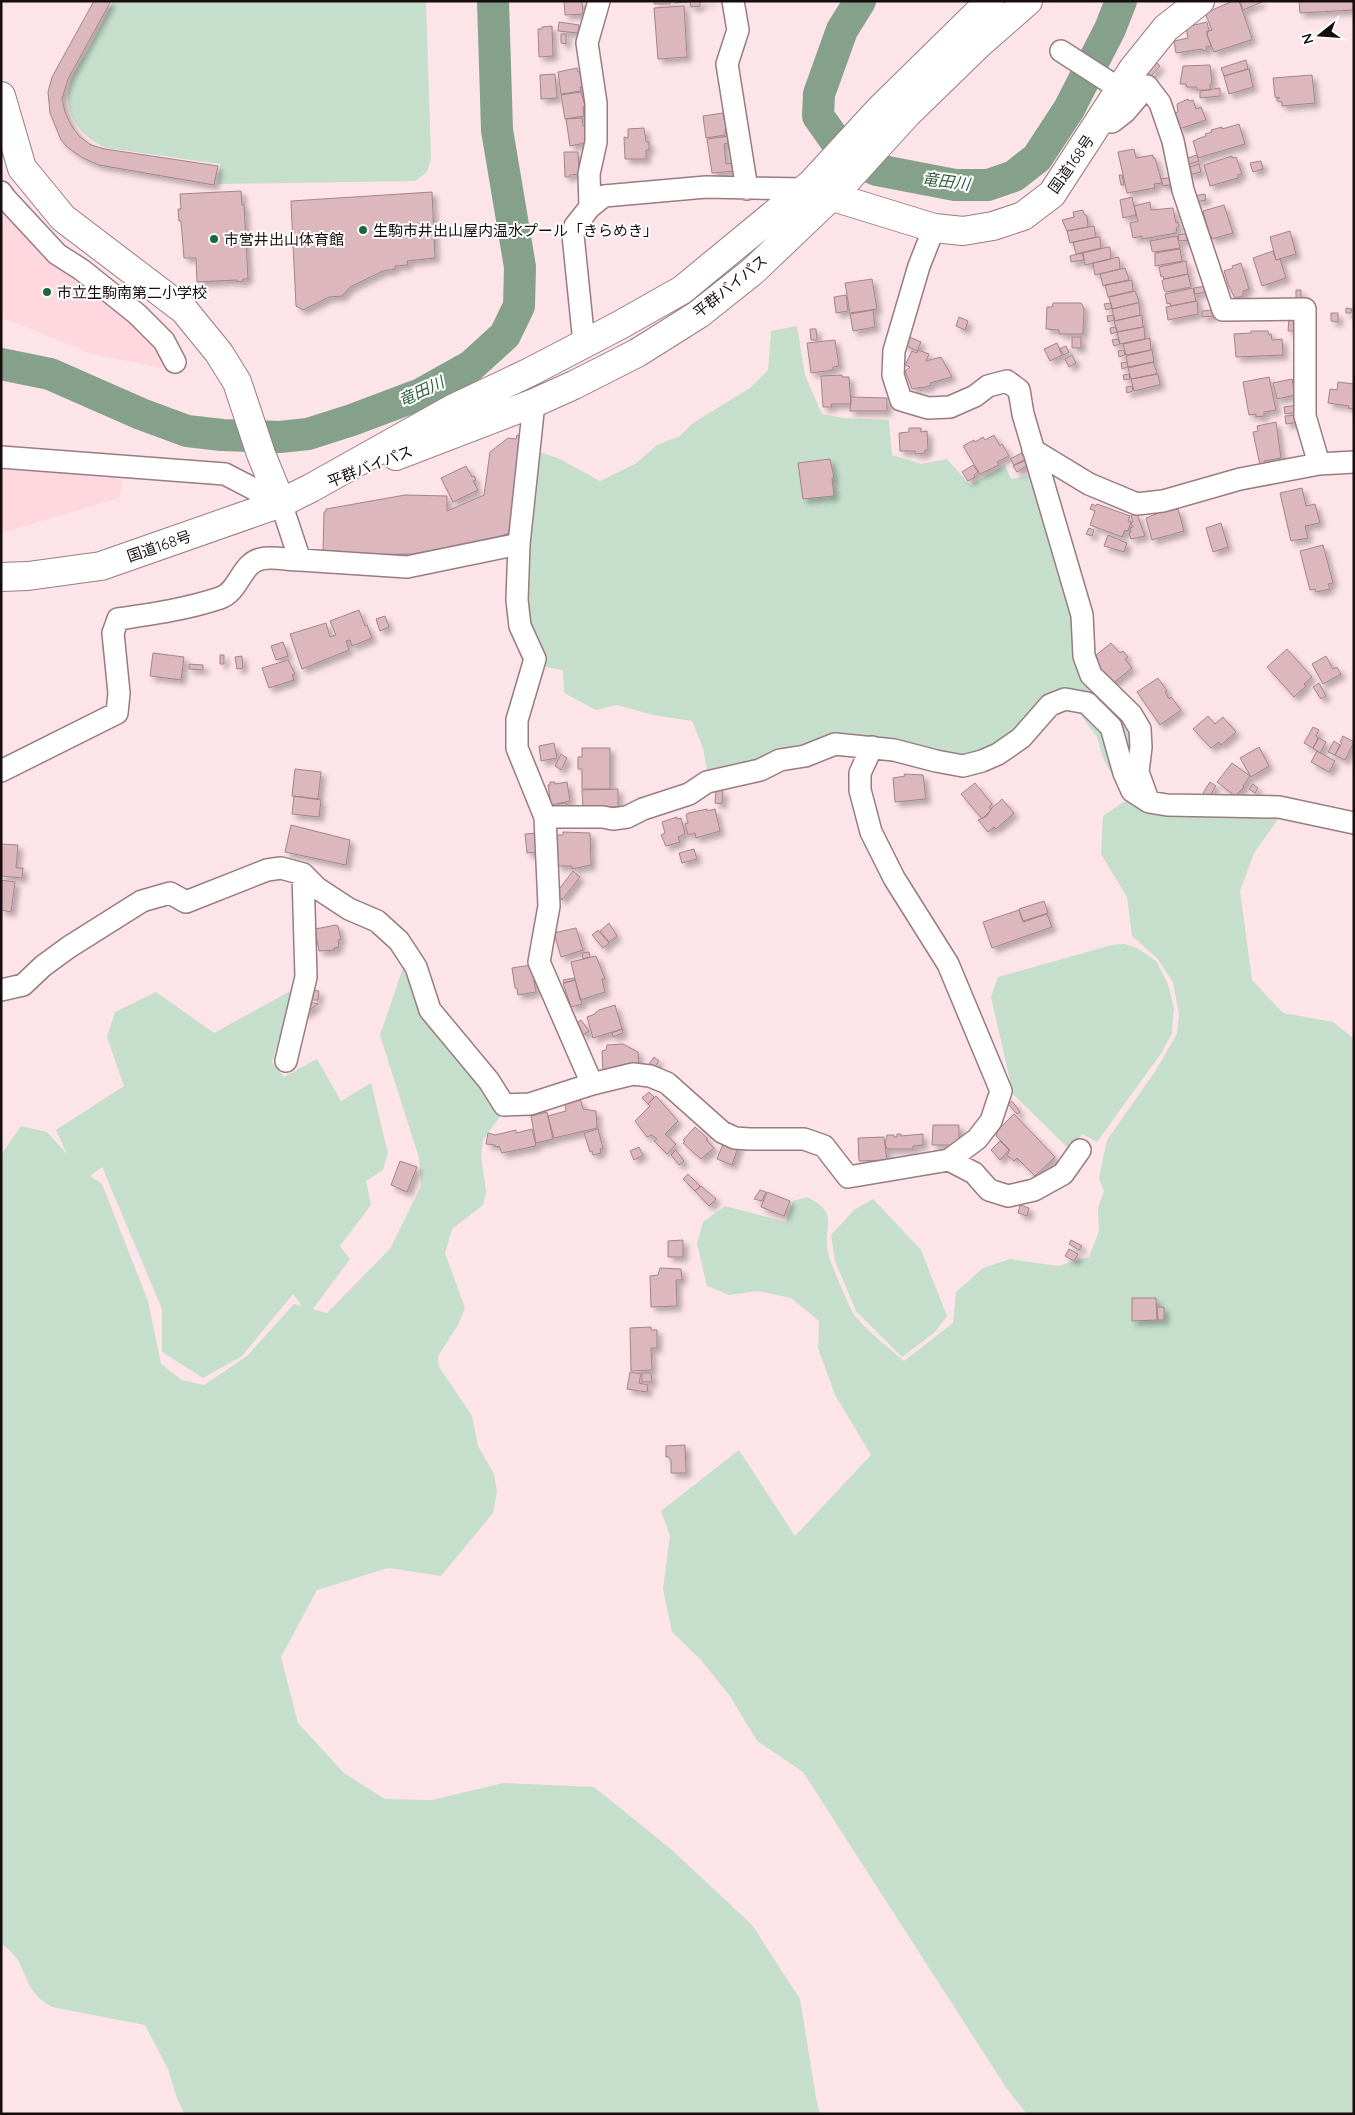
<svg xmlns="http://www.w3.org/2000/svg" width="1355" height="2115" font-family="Quicksand,'Noto Sans JP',sans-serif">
	<defs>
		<filter id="shadow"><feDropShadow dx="4.5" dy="4.5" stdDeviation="2.5" flood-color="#0004"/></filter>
	</defs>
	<rect width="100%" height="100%" fill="#fde4e9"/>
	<path fill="#ffd7de" d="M1,204l8,13 42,46 27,17 30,24 47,40 8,24 -71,-14 -91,-37z
		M1,469l122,10 -4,19 -118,35z"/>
	<path fill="#c6decc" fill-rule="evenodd" d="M113,1h313l5,158 -4,13 -12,9 -197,3 2,-20 -113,-16c-27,-11 -47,-37 -36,-68 4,-11 13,-23 19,-34 8,-15 15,-30 23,-45z
		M797,326l8,49 17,39 22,4 45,2 3,35 29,9 26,-5 23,26 35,-20 6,14 18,-4 46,144 61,118 -8,51 -11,-4 -14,-26 -6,-21 -30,-40 -41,24 -40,28 -32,9 -52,-18 -68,-2 -81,25 -45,12 -5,-27 -11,-27 -39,-6 -36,-10 -21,5 -32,-17 -1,-23 -17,-3 -21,-48 -3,-42 15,-126 23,8 40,22 35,-17 22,-19 23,-9 13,-13 57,-35 18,-18 3,-39z
		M1128,799l7,8 24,5 122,3 -27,38 -14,38 12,89 31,33 50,9 21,17v1075h-327l-20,-25 -204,-317 -46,-31 -27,-45 -29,-36 -29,-28 -9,-43 7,-53 -9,-25 78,-61 56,86 76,-81 -36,-60 -17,-47 1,-27 -28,-23 -33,-7 -29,4 -22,-9 -10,-42 6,-22 22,-16 61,16 7,-21 14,-4c36,18 13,29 22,59 2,8 22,55 26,60 14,17 33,31 49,45l49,-38 3,-31 27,-24 27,-9 48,7 31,-9 10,-26 -1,-23 6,-17 -5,-13 8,-38 49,-70 21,-36 2,-20 -6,-32 -16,-24 -25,-22 -5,-39 -26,-43 2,-38z
		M1125,944l12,4 19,13 12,23 6,24 -2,25 -10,19 -65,90 -15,-8 -12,16 -57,-56 -22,-97 7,-20 114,-32z
		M403,968l18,42 83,101 -21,29 -2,16 5,35 -3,14 -31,24 -7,24 20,55 -7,17 -20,31 1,11 33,49 6,30 16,28 3,17 -4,22 -52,63 -53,-8 -71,22 -36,67 17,66 46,50 41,26 47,1 71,-17 91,4 78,63 80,75 48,74 16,99 4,16h-636l-8,-19 -8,-26 -23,-44 -93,-18c-23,-13 -23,-25 -34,-47 -4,-6 -11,-12 -17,-17v-788l20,-29 26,6 20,22 -11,-24 68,-44 -17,-49 8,-25 41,-20 58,41 82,-45 -24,74 12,15 33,-18 24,42 30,-18 17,70 -5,17 -17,11 5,24 -31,41 10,13 -37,50 14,4 63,-64 31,-63 -2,-28 -39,-123zM102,1167l60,142v43l41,26 39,-22 51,-62 9,12 -8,-2 -47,52 -43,29 -22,-5 -21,-16 -13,-63 -46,-117 -12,-8z
		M873,1199l48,51 26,66 -12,16 -33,25 -46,-46 -21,-50 -4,-26 23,-25z"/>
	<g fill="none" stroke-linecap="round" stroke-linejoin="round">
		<path stroke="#85a18c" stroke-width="32" d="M860,1l-18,29 -23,64 -1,22 29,41 30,13 78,15h33l26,-9 23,-18 32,-49 41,-80 11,-28
			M1,364l49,10 91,40 46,17 35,4 58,2 28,-3 44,-14 69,-26 50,-28 34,-31 14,-29 1,-39 -23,-137 -4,-129"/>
	</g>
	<path fill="#dcb7bd" stroke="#a1858a" filter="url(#shadow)" d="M94,1h17l-43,78 -6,20 3,13 6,13 8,11 12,9 14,4 113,17 -4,19 -115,-20 -16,-7 -16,-11 -6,-7 -11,-27 -2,-21 4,-15z
		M564,1h18l1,13 -18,1z
		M654,1h58l-12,1v4l-9,1 -1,-5 -15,1v-1h-5v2h-16z
		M1233,1h6l13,37 -1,2 -37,12 -7,-17 1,-4 4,-1 -7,-17z
		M1240,1h22v1l-19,8z
		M1299,1h54v9l-53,3z
		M684,6l3,51 -29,2 -4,-51z
		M559,22l20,3 -1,8 -20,-2z
		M1207,22l2,9h-2v3l4,12 -5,1 1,3 -4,1 -1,-2 -26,4 -2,-12 14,-3 -2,-11z
		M552,26l1,30 -14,1 -1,-28h4v-2z
		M561,34h5v10l-5,-1z
		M1246,60l2,9 -24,7 -3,-8z
		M1156,62l4,4 -9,10 -4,-4z
		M1210,65l2,18 -2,1v6h-13v-3h-10l-1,-3h-6l3,-18z
		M577,68l1,4 4,-1 2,16h-4l1,4 -20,3 -3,-22z
		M1249,69l4,18 -24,7 -5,-18z
		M555,74l2,24 -16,1 -1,-24z
		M1312,75l3,28 -33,3v-4l-5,-1v-3h3l-5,-1 -2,-19z
		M1220,88v8l-20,2v-7z
		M581,92l4,14 -2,1 1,9 -19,3 -4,-24z
		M1188,99l1,2 4,-1 3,9 5,-2 5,13 -27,9 -5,-16 4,-1 -1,-8z
		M723,113l1,7h2l-1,15 -19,3 -3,-22z
		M582,118l1,8h2v17l-15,3 -4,-27z
		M1239,124l6,20 -47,14 -5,-17 4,-1v-1l9,-3 -1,-2 7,-2 -1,-2 11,-3v2z
		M644,128l2,14h3v8h-3v9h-21l-1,-22 4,1v-9z
		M729,136l1,7 -6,1 2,20 7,-1 1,8 -22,2 -5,-34z
		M1134,149l2,9 17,-3v3h2l7,25 -8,1 1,4 -28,5 -9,-41z
		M564,152h14l1,22 -9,1v2h-5z
		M1197,155l2,6 -12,4 -2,-6z
		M1232,156v2l4,-1 6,17 -4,1v3l-28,8 -6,-21z
		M1261,161l2,8 -10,3 -3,-9z
		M1199,164l2,8 -12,3 -2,-7z
		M1119,175h3l2,10h-3z
		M1174,177l1,7 -12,2 -2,-7z
		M241,191l1,14h2l4,74h-5v2l-6,1v-2l-40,2 -1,-24h-12l-3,-37h-2l-1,-12h3l-1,-15z
		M432,192l3,66 -28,3 1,4 -13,1v3l-12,2 -33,16 -8,9 -13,1 -26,13 -7,-4 -5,-105z
		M1205,194l1,6 -11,2 -1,-6z
		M1132,197l4,18 -13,3 -3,-18z
		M1150,202l1,8 22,-2 3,15 2,-1 1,5h-2l-1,6 -34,6v-3l-9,2 -3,-15 8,-2 -4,-15z
		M1224,205l9,28 -21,6 -1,-3 -1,1 -7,-26z
		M1083,210l1,4 3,2 1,11 -21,4 -5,-11 12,-3 -1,-5z
		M1093,226h1l2,11 -26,6 -3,-12z
		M1290,231l6,23 -20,6 -6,-23z
		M1189,233l1,7 -11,1 -1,-6z
		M1177,236l3,12 -26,4 -2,-1 -2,-10z
		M1098,237h2l1,11 -25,6 -3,-12z
		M1108,247h2l1,12 -26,6 -2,-12z
		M1180,249l2,12 -27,5v-13z
		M1273,251l3,9 4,-1 6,19 -24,8 -9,-28z
		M1082,253l2,7 -13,2 -1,-6z
		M1118,257l1,1 1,11 -25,6 -2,-12z
		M1186,261l2,13 -24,5 -1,-3 -2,1 -2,-10z
		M1241,263l8,26 -6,2v5l-8,2 -6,-11 -5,-16 9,-3 -1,-2z
		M1125,268l4,11 -1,1 -25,6 -3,-12z
		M1188,274l3,13 -25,5 -2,-2 -2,-9 2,-2z
		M872,279l5,30 -27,4 -5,-30z
		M1132,280l1,11 -25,6 -3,-12z
		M1206,286l1,6 -12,2 -1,-6z
		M1193,288l3,13 -25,5 -1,-3 -3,1 -2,-10z
		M1296,290h5v12h-5z
		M1135,291l4,10 -2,2 -25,6 -3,-12z
		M846,295l2,16 -12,2 -2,-16z
		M1197,301l1,13 -30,6 -2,-13z
		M1053,303h28l3,5 -1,26h-24v-4l-13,-1 1,-22h5z
		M1111,303l1,5 -6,2 -2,-6z
		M1137,303h2l1,12 -25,6 -3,-12z
		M1346,308l6,1 -1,4h-5z
		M873,310l2,17 -22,4 -3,-17z
		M1214,310v6l-12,1v-6z
		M1331,313h7v9l-7,-1z
		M1113,315l1,5 -6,2 -1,-6z
		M1142,315l1,12 -26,5 -3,-11z
		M959,317l9,4 -3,9 -9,-4z
		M1289,318l7,1 -1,12h-7z
		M1116,327l1,5 -6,2 -1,-6z
		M1143,327h1l1,12 -25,5 -3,-12z
		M810,329h6l1,11h-6z
		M1251,331h17l1,4 2,-1 1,6 10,-1 1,16 -47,2 -2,-23 17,-1z
		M907,336l14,6 -4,9 -14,-7z
		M1072,337h9v11h-9z
		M1150,338l1,12 -25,5 -3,-11z
		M1118,339l2,5 -6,2 -2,-6z
		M835,340l4,26 -6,1v3l-22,3 -4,-30z
		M1057,343l5,12 -12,6 -6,-12z
		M1066,346l3,6 -5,3 -4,-6z
		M918,350l11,4 -3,7 15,-4 11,20 -22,6 1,2 -8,3 -1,-1 -10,2 -7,-18 5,-4 -5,-2 7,-14 5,2z
		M1124,350l1,5 -6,2 -1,-6z
		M1151,350h1l2,12 -26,5 -2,-11z
		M1072,355l4,8 -7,4 -4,-8z
		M1127,362l1,5 -6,2 -1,-6z
		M1153,362l4,10 -1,2 -25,5 -3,-11z
		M1129,374l1,5 -6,1 -1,-5z
		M1158,374l2,10 -1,1 -25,6 -3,-12z
		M842,375v2h7l2,27h-20l1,3h-9l-2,-31z
		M1269,377l7,33 -12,2v4l-8,1v-3l-7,1 -6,-33z
		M1292,379l3,16 -18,4 -4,-16z
		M1338,382l16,2v25l-6,-1 1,-2 -21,-3 2,-14 7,1z
		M1132,386l1,5 -6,2 -1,-6z
		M851,397l36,1v13h-37z
		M1297,405l1,7 -13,2 -1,-7z
		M1299,415l1,7 -14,2 -1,-8z
		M1276,422l5,36 -17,3 1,3 -5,1 -7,-33 5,-1 -1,-5z
		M909,428h12v4l6,-1 1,19h-3v3l-10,1v-3h-15l-1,-18 10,-1z
		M517,435h6l-13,98 -22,7 -76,14 -77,1 -12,-3 1,-40 2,-1v-2l79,-14 42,1v15l37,-16 6,-43 18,-14 8,1z
		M994,435l6,11 2,-2 7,12 -12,6 2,3 -19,9 -17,-28 11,-6 1,2 8,-5 2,3z
		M1022,453l4,6 -12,6 -4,-6z
		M830,459l4,19h-2l2,18 -31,3 -5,-36z
		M1026,460l2,5 -11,7 -4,-6z
		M973,465l5,7 -4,3 1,2 -7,4 -6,-9z
		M466,466l6,11 2,-1 2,4 -3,1 5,9 -25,12 -12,-24z
		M1302,488l4,18 9,-2 5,19 -15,3 3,12 -17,3 -11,-48z
		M1092,504l4,2 1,-2 33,12 -2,5 3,1 -3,9 -3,-1 -3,7 -32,-12 5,-14 -5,-2z
		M1178,509l6,22 -32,9 -6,-22 17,-7z
		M1137,514l8,22 -14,3 -2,-6 2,-1 -1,-4 3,-1 -2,-4 2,-1 -2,-7z
		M1221,523l7,24 -15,5 -7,-24z
		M1089,528l5,2 -2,6 -6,-2z
		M1108,535l19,8 -3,9 -20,-6z
		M1323,545l10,38 -5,1 2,5 -14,3 -1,-3 -5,1 -10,-39z
		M359,610l6,16 2,-1 5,13 -20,8 -2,-6 -4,1 3,9 -47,19 -12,-35 36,-11 4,14 6,-2 -6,-14z
		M385,616l4,11 -9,4 -4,-12z
		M283,642l5,14 -12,4 -5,-14z
		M1111,643l9,10 3,-2 5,6 -3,2 7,9 -21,17 -21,-25z
		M1287,649l25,28 -8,7 2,2 -12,11 -27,-30z
		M153,653l31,4 -3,23 -31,-4z
		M220,655h4v9h-4z
		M242,656l1,12 -6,1 -2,-12z
		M1326,656l7,13 4,-2 4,7 -18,10 -11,-20z
		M288,660l7,14 -3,1 2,5 -25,8 -7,-20z
		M189,664l14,1v5l-14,-1z
		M1158,678l9,13 -2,1 4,7 2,-2 10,13 -21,15 -23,-33z
		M1319,683l7,13 -5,3 -8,-12z
		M1208,716l7,8 8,-7 13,15 -15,13 -2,-3 -8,6 -18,-19z
		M1313,727l6,3 -3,6 2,2 -5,10 -9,-5z
		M1343,736l11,6 -9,18 -10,-5 7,-12 -2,-1z
		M1319,738l7,4 -6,11 -7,-5z
		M1334,741l6,4 -5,10 -7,-3z
		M554,743l3,15 -16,3 -2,-15z
		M1259,747l10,19 -18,11 -11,-19z
		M582,748h28v41h-28v-20h-4v-12h4z
		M1317,751l18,10 -6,11 -18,-10z
		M561,754l6,4 -6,12 -6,-4z
		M1232,763l18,13 -7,10 1,1 -9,9 -18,-14z
		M295,769l26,3 -3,27 -26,-3z
		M904,774l19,1 3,24 -31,3 -2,-24 12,-2z
		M550,782h5v2l12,-2 3,19 -19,4 -3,-20h2z
		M1210,782l6,4 -7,11 -6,-4z
		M975,783l17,21 -3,3 2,3 -9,9 -21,-25z
		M1253,784l5,4 -3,5 -6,-4z
		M618,789v18l-35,1 -1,-18z
		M716,790l7,1 -1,13 -7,-1z
		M294,796l27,4 -2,17 -27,-3z
		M1002,799l12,14 -18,16 -2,-2 -6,5 -10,-12 9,-4 4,-7z
		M566,803l1,7 -8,2 -1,-8z
		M707,809v2l8,-2 5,22 -24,7 -1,-5 -7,2 -3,-11 3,-1 -2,-8 2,-2z
		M677,817v2l4,-1 4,16 -7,3 2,5 -14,4 -5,-11 4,-2 -3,-11z
		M291,825l59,15 -4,25 -61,-13z
		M563,832l27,1 1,32 -19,4v-3h-15l-1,-31h7z
		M538,833l2,19 -13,1 -2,-19z
		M1,844l17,1 -2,23h7l-1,10 -21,-2z
		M694,849l3,10 -15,4 -3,-10z
		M573,871l7,6 -18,23 -6,-7z
		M1,880l14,2 -4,30 -10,-2z
		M1044,901l4,12 -25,8 -4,-12z
		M1019,910l4,12 24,-8 5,13 -60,21 -9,-26z
		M609,923l8,13 -8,6 -9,-11z
		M336,925l2,1 3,13 -3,1 1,7 -5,1 1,2 -16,1 -4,-22z
		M576,928l7,22 -22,7 -7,-24z
		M598,930l11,13 -6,5 -11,-13z
		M589,952l1,5 -7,2 -1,-6z
		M596,956l9,23h-3l3,13 -25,8 -9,-38z
		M531,965l5,27 -18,3 -1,-7h-2l-3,-20z
		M574,978l1,2 -11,3 -1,-3z
		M575,980l7,24 -11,3 -8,-24z
		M314,990l5,1 -1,9h-6z
		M305,1001l13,3 -15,11z
		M615,1005l7,24 -29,9 -6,-21 8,-3v-1l4,-3z
		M581,1020l8,11 -6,4 -8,-11z
		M622,1029l1,4 -10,4 -1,-4z
		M623,1044l15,8 1,15 -36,4 -1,-20 4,-1 1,-5z
		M654,1057l5,4 -7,10 -5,-4z
		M649,1092l5,5 -6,7 -6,-6z
		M656,1096l22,25 -13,13 11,10 -9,10 -13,-13 3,-2 -5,-4 -5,2 -12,-16 15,-15 -2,-2z
		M579,1100l2,1 2,8 13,2 1,17 -43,10 -6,-22 18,-5 -1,-7z
		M1012,1101l8,11 -3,2 -9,-10z
		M547,1112l6,27 -17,4 -5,-27z
		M1014,1114l41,43 -20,19 -18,-18 -3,3 -7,-6 3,-5 -14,-14 2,-6z
		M933,1125h26v20h-27z
		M695,1127l13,12 -2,1 8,8 -13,11 -18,-16 2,-2 -2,-1z
		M532,1129l4,17 -34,7 -3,-7 -3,1 -1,-2 -9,-1 2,-11 7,2 21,-5v3z
		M598,1129l5,19 -3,1 1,4 -8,2 -1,-4 -2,1 -6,-19z
		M897,1134h4v2l22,-2v11l-10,1v3h-26l-2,-6 2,-8h7v2h3z
		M884,1137l3,23 -28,1 -1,-23z
		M725,1139l14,5 -7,21 -15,-6z
		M1000,1141l9,9 -9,10 -9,-10z
		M639,1147l4,8 -9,5 -4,-9z
		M676,1150l8,11 -5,4 -8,-10z
		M400,1161l17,6 -10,25 -16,-7z
		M688,1174l12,12 -5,5 -12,-12z
		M701,1186l15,13 -7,7 -14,-15z
		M760,1190l6,2 -4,9 -8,-2z
		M767,1192l23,9 -6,15 -23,-9z
		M1020,1205l9,3 -2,8 -9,-3z
		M683,1240v17h-15v-16z
		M1071,1240l11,6 -3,4 -10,-6z
		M1069,1249l9,5 -4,7 -9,-5z
		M660,1268l21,1 1,11h-6l1,26 -26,1 -1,-31 8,-1z
		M1132,1298h24l1,22 -25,1z
		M1157,1307h7v13h-6z
		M651,1327v3h6v18h-6l1,22 -21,1 -1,-43z
		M630,1372l11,2 -2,9 9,2 -1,7 -20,-3z
		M642,1373h9l1,9h-10z
		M685,1445l1,28h-15v-12l-2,-4h-3v-11z"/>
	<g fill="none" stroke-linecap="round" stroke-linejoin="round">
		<g stroke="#987c81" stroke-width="24">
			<path id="street" d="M733,1l5,29 -11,34 20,125
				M1061,51l59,38
				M1100,121l12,1 13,-10 22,-26 13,17 13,38 10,49 40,120 82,-1v107l14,48 35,-2
				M1,192l5,7 51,55 25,16 55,44 27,27 11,21
				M590,207l-1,-33 7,-32v-39l-9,-60 12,-42
				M934,228l-15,38 -25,85 -1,24 8,25 27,8 22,-1 25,-11 13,-10 19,-5 12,9 4,24 59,201 2,41 7,19 40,39 9,15 1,18 -3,25 9,25
				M584,343l-11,-108 2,-9 15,-19 14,-11 102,-9 97,2
				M534,403l-15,141 -2,56 3,26 15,33 -18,61v28l28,69 4,89 -10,56 53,122
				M1033,450l56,34 48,20 26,-3 77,-22 79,-15
				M1,457l224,17 56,29 19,57 107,7 112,-23
				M1,771l116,-58 2,-20 -6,-60 5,-14c35,-5 69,-10 102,-21 19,-6 21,-35 41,-39 11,-3 27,1 39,1
				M545,817h58l10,2 14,-2 16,-8 46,-15 18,-12 53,-12 20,-10 25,-4 30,-12 59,6 42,11 27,5 19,-5 16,-7 23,-16 29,-33 15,-6 22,4 24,24 13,46 8,18 17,11 18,3 112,2 75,16
				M1,990l22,-5 20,-19 26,-19 73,-46 28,-8 16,9 81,-32 14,-2 22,6 14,14 32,21 28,12 22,20 17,26 14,43 59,71 15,24 26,-1 62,-20 41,-10 17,2 17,7 55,49 13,6 14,1h55l20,7 24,31 101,-17 28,-21 14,-18 10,-30 -53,-127 -54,-86 -23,-46 -11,-42v-17l12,-26
				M286,1061l20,-84 -3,-103
				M949,1160l25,13 15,17 19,6 26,-6 29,-16 17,-24"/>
		</g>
		<g stroke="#987c81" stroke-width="30">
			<path id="secondary" d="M1,96l21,72 41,50 121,92 35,43 18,29 24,72 20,49"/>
		</g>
		<g stroke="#987c81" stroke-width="30">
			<path id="highway" d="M817,192l117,36 29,3 30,-5 30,-10 29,-22 81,-125 33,-41 34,-27
				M396,456l138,-53 40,-18 63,-32 62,-39 54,-43 84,-80 70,-77 72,-70 49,-43
				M1,577l27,-1 73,-10 180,-63 30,-15 141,-79 78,-37 90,-47 62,-35 130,-107 68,-74 110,-108"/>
		</g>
		<use href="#street" stroke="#fff" stroke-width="21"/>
		<use href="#secondary" stroke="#fff" stroke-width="28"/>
		<use href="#highway" stroke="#fff" stroke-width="28"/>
	</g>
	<g fill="#196939" stroke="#fff" stroke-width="2">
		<circle cx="363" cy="230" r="5"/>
		<circle cx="214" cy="239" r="5"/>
		<circle cx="47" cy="292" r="5"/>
	</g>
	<g text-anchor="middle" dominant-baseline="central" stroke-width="4" stroke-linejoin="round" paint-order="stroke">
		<g font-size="15" fill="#170d0f" stroke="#fff">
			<text transform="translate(1071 164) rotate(-55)">国道168号</text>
			<text transform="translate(730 286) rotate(-39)">平群バイパス</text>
			<text transform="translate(370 466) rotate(-21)">平群バイパス</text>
			<text transform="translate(159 546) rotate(-19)">国道168号</text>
		</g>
		<g font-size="15" fill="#170d0f" stroke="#fff" text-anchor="start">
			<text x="373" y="230">生駒市井出山屋内温水プール「きらめき」</text>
			<text x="224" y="239">市営井出山体育館</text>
			<text x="57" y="292">市立生駒南第二小学校</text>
		</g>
		<g font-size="16" font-style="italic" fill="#2f5d3e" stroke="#fff">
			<text transform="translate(946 181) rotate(7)">竜田川</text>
			<text transform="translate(421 391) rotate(-25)">竜田川</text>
		</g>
	</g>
	<rect width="1355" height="2115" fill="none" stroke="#170d0f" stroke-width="5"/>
	<g transform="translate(1320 35) rotate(253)" stroke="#ffffff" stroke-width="4" paint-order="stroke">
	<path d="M0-4L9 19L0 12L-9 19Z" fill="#170d0f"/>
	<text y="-8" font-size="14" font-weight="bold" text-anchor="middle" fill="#170d0f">N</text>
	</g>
</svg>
